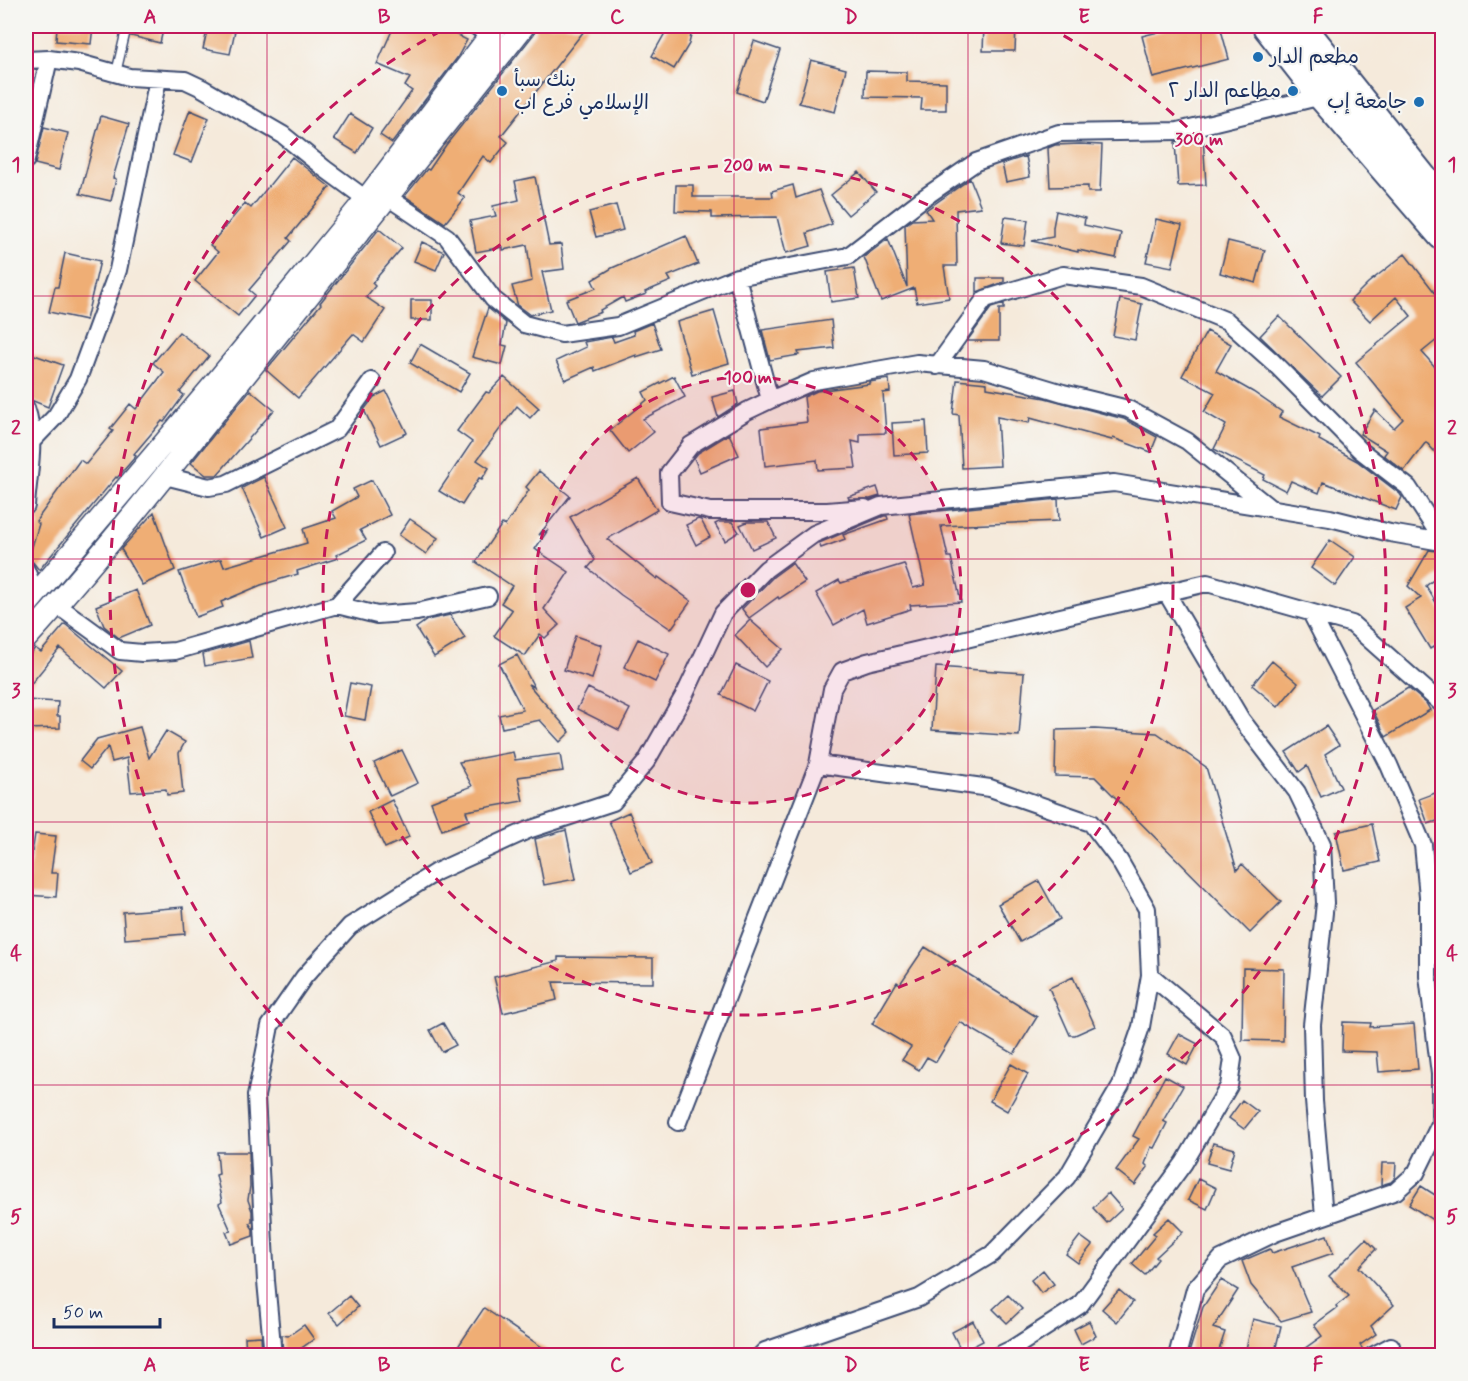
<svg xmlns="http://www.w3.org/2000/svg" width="1468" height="1381" font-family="Mynerve,'Playpen Sans Arabic',sans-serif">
	<rect width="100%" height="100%" fill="#f6f6f2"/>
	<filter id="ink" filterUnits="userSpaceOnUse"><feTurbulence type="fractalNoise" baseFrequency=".0167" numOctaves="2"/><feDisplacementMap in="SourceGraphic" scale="12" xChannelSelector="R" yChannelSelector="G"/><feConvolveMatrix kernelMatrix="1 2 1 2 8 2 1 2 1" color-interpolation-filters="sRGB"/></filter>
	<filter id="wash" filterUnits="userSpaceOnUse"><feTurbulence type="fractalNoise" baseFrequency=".008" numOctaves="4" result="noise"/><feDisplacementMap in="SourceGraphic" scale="24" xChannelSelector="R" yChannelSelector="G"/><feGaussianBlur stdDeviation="1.35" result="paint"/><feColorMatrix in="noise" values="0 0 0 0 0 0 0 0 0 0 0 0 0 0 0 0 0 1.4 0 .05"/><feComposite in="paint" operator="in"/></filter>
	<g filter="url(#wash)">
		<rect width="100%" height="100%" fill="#f5eadb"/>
		<g id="blocks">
			<path fill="#efae75" d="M57,26h36l-2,18 -35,-3z
				M133,26h31l-4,17 -29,-7z
				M208,26h28l-6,28 -27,-5z
				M394,26h45l28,14 -10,18 -65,85 -12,-8 32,-44 -7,-5 5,-8 -33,-14z
				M537,26h51l-87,110 7,6 -17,21 -8,-7 -25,37 7,5 -20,25 -40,-27 22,-27 2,1 17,-25 88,-111z
				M669,26h24l-4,18 -15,25 -22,-13z
				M984,26h32l-1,25h-32z
				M1182,26h38l9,33 -76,19 -11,-42z
				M754,41l26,9 -17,51 -26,-9z
				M811,60l35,9 -11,43 -36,-9z
				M866,71l41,1v9l39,1v28h-25l1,-12 -57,-1z
				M190,110l19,8 -17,44 -19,-7z
				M350,114l22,14 -15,25 -23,-14z
				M101,116l28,8 -16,54 3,1 -5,22 -31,-7z
				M44,127l24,6 -9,37 -24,-6z
				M1203,136l3,49 -28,1 -3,-44z
				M1080,144l22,1 -2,47h-12v-6l-38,1 -2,-39 7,-3z
				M1026,156l4,21 -24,5 -4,-18z
				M292,157l38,30 -42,51 3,3 -42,49 6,5 -17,21 -43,-35 23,-29 -8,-7 35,-42 6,5z
				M859,172l17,20 -28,23 -17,-20z
				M535,177l14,68 12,-1 3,25 -22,3 9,38 -21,5 -12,-9 -6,-20 20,-5 -5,-36 -24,5v-3l-27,5 -6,-31 26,-5 -3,-10 26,-6 -4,-19z
				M970,179l11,28 -25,3 1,56h-13l5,32 -32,5 -3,-15 -33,13 -17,-44 24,-18 19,48 -2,-62 7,-5 20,-1 -6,-9z
				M676,185h17v12h80l-1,-6 21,-6 3,13 23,-8 13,34 -25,9 4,13 -25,7 -9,-36 -65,1v-6l-37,-1z
				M616,205l7,25 -27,7 -7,-25z
				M1056,211l29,7 -1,7 37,8 -5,25 -38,-8v2l-46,-11 21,-4v-10z
				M1005,217l23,3 -4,26 -23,-3z
				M1156,219l26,6 -10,42 -26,-5z
				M379,229l23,19 -30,35 3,3 -9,11 19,13 -21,32 -11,-8 -55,64 -32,-28 55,-66 -1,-1z
				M686,236l12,28 -30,12 3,5 -26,11 1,2 -21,8 -2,-5 -23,13 1,2 -26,10 -9,-22 30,-12 -4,-8 20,-12z
				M1228,241l37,9 -9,33 -36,-10z
				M422,242l22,10 -8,18 -22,-9z
				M65,253l35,8 -14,59 -37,-8 6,-25h3z
				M1405,254l38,49v32l-21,17 21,24v85l-17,-19 -22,29 -20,-16 3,-4 -27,-17 15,-24 19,18 9,-9 -47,-57 55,-46 -15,-19 -26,24 -20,-20 18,-18z
				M854,268l5,30 -28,4 -4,-30z
				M977,278h27v4l-27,10z
				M1120,299l22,5 -7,36 -22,-4z
				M411,300h21v20h-21z
				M1004,304v5h-5v32h-32l24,-33z
				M488,308l18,15 -4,22 5,1 -5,19 -30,-8z
				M714,311l15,52 -37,11 -15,-52z
				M1279,316l62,61 -19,19 -62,-60z
				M831,320l3,28 -36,4 1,3 -29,5 -8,-30z
				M652,323l9,26 -25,8v-2l-41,16 -1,-4 -29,13 -9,-19 30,-14 -2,-5 28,-5 2,5 20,-7 -1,-4z
				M1207,331l24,13 -15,27 37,21 29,20 -3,5 41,20 -1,3 38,21 43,33 2,3 -6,13 -73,-28 -4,11 -28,-12 -5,10 -23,-12 2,-4 -51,-26 12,-24 -22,-13 11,-19 -33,-17z
				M179,332l30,24 -29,36 4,3 -20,27 -2,-1 -28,33 2,2 -19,22 -1,-1 -77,93 -6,-8 -5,-2 11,-36 -3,-3 44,-61 6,4 27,-33 -3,-2 20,-25 6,5 28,-37 -11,-9z
				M420,344l50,29 -11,19 -49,-29z
				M26,352l37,13 -15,42 -22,-9z
				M674,376l11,21 -42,22 11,13 -26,21 -18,-23 37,-30 -4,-8z
				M504,377l35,31 -9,10 -13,-12 -40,54 12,8 -7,11 -3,-1 -17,27 -23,-14 33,-49 -15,-11 29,-39 3,1z
				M889,379l1,13 -7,1 3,40 -26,1v9l-8,-2 4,27 -38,2 -1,-10 -52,6 -4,-38 46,-6 -3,-25 13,-6 52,-7v-2z
				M957,380l30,3v5l58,10 79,21 33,18 -6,15 -38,-14 -1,2 -23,-6 -59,-16 -1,5 -32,-6 3,49 -38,2 -3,-53 -6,-1z
				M250,390l24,20 -57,65h-11l-15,-12z
				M386,391l21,42 -26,12 -17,-35 10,-13z
				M735,391l3,13 -20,13 -6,-20z
				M926,421l2,32 -34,2 -2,-32z
				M729,434l10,21 -39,17 -6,-14 4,-5z
				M539,471l31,25 -31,39 9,-5 -13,19 34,23 -25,37 15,16 -14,13 -5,-4 -15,22 -31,-20 18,-26 -11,-7 11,-17 -36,-24 26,-38 3,2 24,-36 -3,-3z
				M264,477l23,50 -23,10 -22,-49z
				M638,478l19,32 -50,29 50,40 1,-2 33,24 -20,28 -50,-34 -33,-27 7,-8 -25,-43z
				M372,480l18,35 -30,15 6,10 -30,15 2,3 -41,13 1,3 -37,11 -40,17 2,5 -27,10 -17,-45 42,-13 3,8 83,-24 -4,-14 33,-11 -4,-7 25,-14 -4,-8z
				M877,487l3,9 -10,3h-21l-1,-2z
				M1058,499l1,22 -118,5 7,31h3l10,45 -51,3 1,4 -44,14 -4,-14 -29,16 -18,-32 23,-13 2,3 63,-19 9,24 12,-3 -16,-71z
				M154,512l21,58 -33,15 -21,-36z
				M884,516h3l1,3 -45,16 2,4 -24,9 -2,-5z
				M410,519l28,19 -12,16 -27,-19z
				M698,519l3,1 9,17 -14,8 -10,-20z
				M719,522h13l7,10 -14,9 -10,-17z
				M747,522h21l8,16 -24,11 -12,-24z
				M1330,540l25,17 -20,29 -24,-18z
				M1429,550l14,2v20l-17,14 17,28v27l-13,8 -25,-41 16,-10 -13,-12z
				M792,563l13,19 -26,17 -1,-2 -29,21 -7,-9 31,-32z
				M136,590l14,35 -31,13 -15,-12 -8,-20z
				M450,615l15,23 -31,19 -18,-29 11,-8z
				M750,620l33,29 -18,18 -30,-32z
				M65,624l57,47 -16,17 -46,-40 -34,42v-30l9,-12 6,4z
				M575,636l27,9 -10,34 -28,-9z
				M638,639l31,15 -14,28 -31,-15z
				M249,641l3,17 -47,8 -2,-12z
				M517,655l17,32 -6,-3 42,48 -10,10 -20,-22 -38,8 -3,-13 24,-5 -24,-46z
				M1272,661l26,22 -20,24 -26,-22z
				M736,665l32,16 -15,30 -32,-16z
				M936,667l88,6 -5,63 -87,-6z
				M350,683l21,4 -6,33 -21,-4z
				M588,688l42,21 -11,21 -42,-21z
				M1408,688l18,15 4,7 -44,27 -13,-27z
				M26,700l32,2 -1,14h3v12l-34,1z
				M1326,726l13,19 -14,9 16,34 -20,9 -14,-31 -8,6 -13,-20z
				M140,727l9,31 17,-27 19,11 -6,11 4,40 -16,2 -1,-6 -35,3 -4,-34 -15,4 -4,-15 -18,22 -10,-8 17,-22z
				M1095,729l62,4 49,34 31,103 5,-6 39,38 -31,31 -155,-156 -40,-1 1,-46z
				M402,750l16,33 -28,13 -16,-33z
				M513,752l2,8 45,-6 3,17 -45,6 5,24 -57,10 3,9 -27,10 -11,-28 41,-16 -13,-24z
				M1443,790v29l-15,5 -9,-25z
				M392,800l17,37 -24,11 -17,-36z
				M629,812l23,51 -21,9 -22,-51z
				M1372,824l8,38 -36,8 -8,-38z
				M566,830l10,49 -32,6 -9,-46z
				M35,834l21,2 -5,37h7l-2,24 -30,-2z
				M1039,881l21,38 -40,23 -22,-38z
				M183,907l2,27 -60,5 -2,-27z
				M925,947l112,70 -23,37 -54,-32 -24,40 -9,-5 -8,13 -17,-10 9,-13 -39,-23 25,-42 3,2z
				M558,957l95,1v25l-100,-1 4,18 -54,13 -9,-36 64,-16z
				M1243,968l41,1 -1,72 -41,-1z
				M1073,977l22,49 -20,9h-5l-21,-47z
				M1343,1022l28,1 -1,4 44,-3 4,45 -39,3 -2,-20 -35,-1z
				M443,1023l13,22 -14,7 -12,-22z
				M1179,1034l19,10 -11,21 -19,-11z
				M1011,1064l17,10 -21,37 -17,-10z
				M1165,1076l18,10 -20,35 4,2 -13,25 -3,-1 -6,17 3,3 -13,18 -19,-15 23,-31 -6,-3z
				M1242,1100l16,12 -14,17 -15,-11z
				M1213,1143l22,6 -6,20 -22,-6z
				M217,1152h32l1,34 -2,14 4,11v11l-3,1 4,6v7l-22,8 -5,-12 5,-1 -12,-27 3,-2 -6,-27 3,-1z
				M1382,1163h14l-1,15 -4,4 -10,3z
				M1198,1179l18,9 -9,21 -19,-9z
				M1421,1186l22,14v18l-4,6 -30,-19z
				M1108,1193l14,16 -15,14 -14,-15z
				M1169,1218l14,14 -27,25 2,2 -13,16 -13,-11 24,-29 -3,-2z
				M1327,1235l6,18 -41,14 19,45 -30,9 -30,-36 -9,-24 28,-12 2,4z
				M1080,1236l12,9 -14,18 -12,-9z
				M1366,1239l10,10 -17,18 35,38 -23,21 5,8 -16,11 3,5 -8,6h-61l28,-20 -8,-11 23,-17 -1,-2 13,-10 -20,-20z
				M1043,1270l11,14 -13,9 -10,-13z
				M1221,1280l17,10 -25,38 12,4 -8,24h-29l15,-49z
				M1119,1290l14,12 -16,20 -15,-13z
				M1008,1295l14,14 -15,14 -14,-14z
				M349,1296l9,11 -19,17 -10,-11z
				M484,1308l71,48h-88l-10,-8z
				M1253,1319l28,7 -7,29 -28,-6z
				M973,1321l10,20 -21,11 -10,-20z
				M1089,1321l7,15 -15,8 -7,-15z
				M304,1325l10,14 -15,11 5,6h-21l-1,-21 6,1z
				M261,1336l1,17 -16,1 -1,-17z"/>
		</g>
	</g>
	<g filter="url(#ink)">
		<use href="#blocks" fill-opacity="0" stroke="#3c4b71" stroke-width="1.5"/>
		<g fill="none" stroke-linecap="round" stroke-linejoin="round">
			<g stroke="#3c4b71" stroke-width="11">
				<path id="service" d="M116,73l11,-47"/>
			</g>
			<g stroke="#3c4b71" stroke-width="20">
				<path id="minor" d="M476,26l13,10
					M26,60l23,-1 30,4 50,14 56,3 17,8 81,47 42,34 41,30
					M26,160l23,-101
					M389,198l58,39 46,62 31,25 38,10 56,-8 119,-49 111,-21 74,-57 54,-37 83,-29 119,-2 144,-35
					M737,277l33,123
					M937,366l48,-67 78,-24 78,11 86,35 46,41 87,88 48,37 34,52
					M26,408c11,30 2,66 0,98
					M32,441l24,-25 22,-37 40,-109 40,-191
					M165,476l44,11 17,-3 111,-55 35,-48
					M865,508l-38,3h-117l-40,-9 -1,-29 22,-28 56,-34 23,-11 44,-19 103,-18 67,6 79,24 65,16 59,32 83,67
					M26,570l10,24
					M1166,592l75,127 56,73 25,52 3,59 -13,122 2,76 10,115
					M57,605l63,46 22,2 33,-2 162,-46 40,10 40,-3 71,-16
					M337,605l46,-52
					M678,1122l140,-358 14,-75 10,-18 25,-9 340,-79 145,41 90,80
					M273,1356l-7,-75 -10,-185 14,-70 34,-49 46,-51 86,-54 92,-42 85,-28 33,-40 40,-70 37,-79 43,-44 48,-35 67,-28 233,-23 216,35 60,15 52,9
					M760,1356l5,-5 154,-53 73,-44 75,-77 54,-92 20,-58 9,-52 -3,-66 -28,-49 -28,-37 -101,-35 -172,-24
					M997,1356l15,-7 68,-44 104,-142 45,-77 4,-27 -10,-23 -73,-61
					M1177,1356l18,-67 26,-30 54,-26 121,-42 20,-18 24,-49v-50l-12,-98v-80l-5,-51 -34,-80 -78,-152
					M1372,1356l19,-10"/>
			</g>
			<g stroke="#3c4b71" stroke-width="24">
				<path id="tertiary" d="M26,606l189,-223 151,-184 131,-173
					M26,639c73,-80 141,-166 209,-251 97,-120 193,-241 289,-362"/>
			</g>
			<g stroke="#3c4b71" stroke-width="32">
				<path id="trunk" d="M1267,26l55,70 120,139
					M1301,26l141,176"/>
			</g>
			<use href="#service" stroke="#fff" stroke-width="8"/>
			<use href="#minor" stroke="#fff" stroke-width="16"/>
			<use href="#tertiary" stroke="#fff" stroke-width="21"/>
			<use href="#trunk" stroke="#fff" stroke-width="28"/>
		</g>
	</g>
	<path fill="none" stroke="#c2185b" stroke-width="1.5" stroke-opacity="0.55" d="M267,26v1330M500,26v1330M734,26v1330M968,26v1330M1201,26v1330M26,296h1416M26,559h1416M26,822h1416M26,1085h1416"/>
	<circle cx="748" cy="590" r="213" fill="#c2185b" fill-opacity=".12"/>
	<g fill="none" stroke="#c2185b" stroke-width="3" stroke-dasharray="10 8">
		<circle cx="748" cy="590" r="213"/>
		<circle cx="748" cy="590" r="425"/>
		<path d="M1048 27A638 638 0 1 1 448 27"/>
	</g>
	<g fill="#1f6fb2" stroke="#f6f6f2" stroke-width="2">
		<circle cx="1258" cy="57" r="6"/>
		<circle cx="502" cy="91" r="6"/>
		<circle cx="1293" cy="91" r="6"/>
		<circle cx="1419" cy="102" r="6"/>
	</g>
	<g text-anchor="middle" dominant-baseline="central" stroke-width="4.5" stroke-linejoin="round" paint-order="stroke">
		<g font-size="20" fill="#1b2f5e" stroke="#f6f6f2" text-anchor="start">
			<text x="1270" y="57">مطعم الدار</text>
			<text x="514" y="80">بنك سبأ<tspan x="514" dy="23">الإسلامي فرع اب</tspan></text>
			<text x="1281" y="91" text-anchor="end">مطاعم الدار ٢</text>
			<text x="1407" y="102" text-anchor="end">جامعة إب</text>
		</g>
	</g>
	<circle cx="748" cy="590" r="9" fill="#c2185b" stroke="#f6f6f2" stroke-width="3"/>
	<g font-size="18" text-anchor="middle" font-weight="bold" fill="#c2185b" stroke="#f6f6f2" stroke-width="4.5" stroke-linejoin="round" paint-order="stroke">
		<text x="1199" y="145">300 m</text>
		<text x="748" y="171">200 m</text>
		<text x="748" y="383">100 m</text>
	</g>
	<rect width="1468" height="1381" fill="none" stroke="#f6f6f2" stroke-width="66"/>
	<path d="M54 1318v9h106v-9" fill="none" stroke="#1b2f5e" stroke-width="3"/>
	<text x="63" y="1318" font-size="18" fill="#1b2f5e" stroke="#f6f6f2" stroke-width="4.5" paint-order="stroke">50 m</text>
	<rect x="33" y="33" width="1402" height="1315" fill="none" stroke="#c2185b" stroke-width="2"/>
	<g font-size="20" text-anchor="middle" font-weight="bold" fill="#c2185b">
		<text x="150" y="23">A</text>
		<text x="384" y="23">B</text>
		<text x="617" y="23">C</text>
		<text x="851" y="23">D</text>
		<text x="1084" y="23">E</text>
		<text x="1318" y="23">F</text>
		<text x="16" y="171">1</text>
		<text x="1452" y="171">1</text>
		<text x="16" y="434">2</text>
		<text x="1452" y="434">2</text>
		<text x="16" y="697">3</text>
		<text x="1452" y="697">3</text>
		<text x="16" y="960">4</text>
		<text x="1452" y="960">4</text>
		<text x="16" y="1223">5</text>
		<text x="1452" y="1223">5</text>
		<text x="150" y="1371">A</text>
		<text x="384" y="1371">B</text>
		<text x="617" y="1371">C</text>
		<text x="851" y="1371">D</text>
		<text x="1084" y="1371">E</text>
		<text x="1318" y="1371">F</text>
	</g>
</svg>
